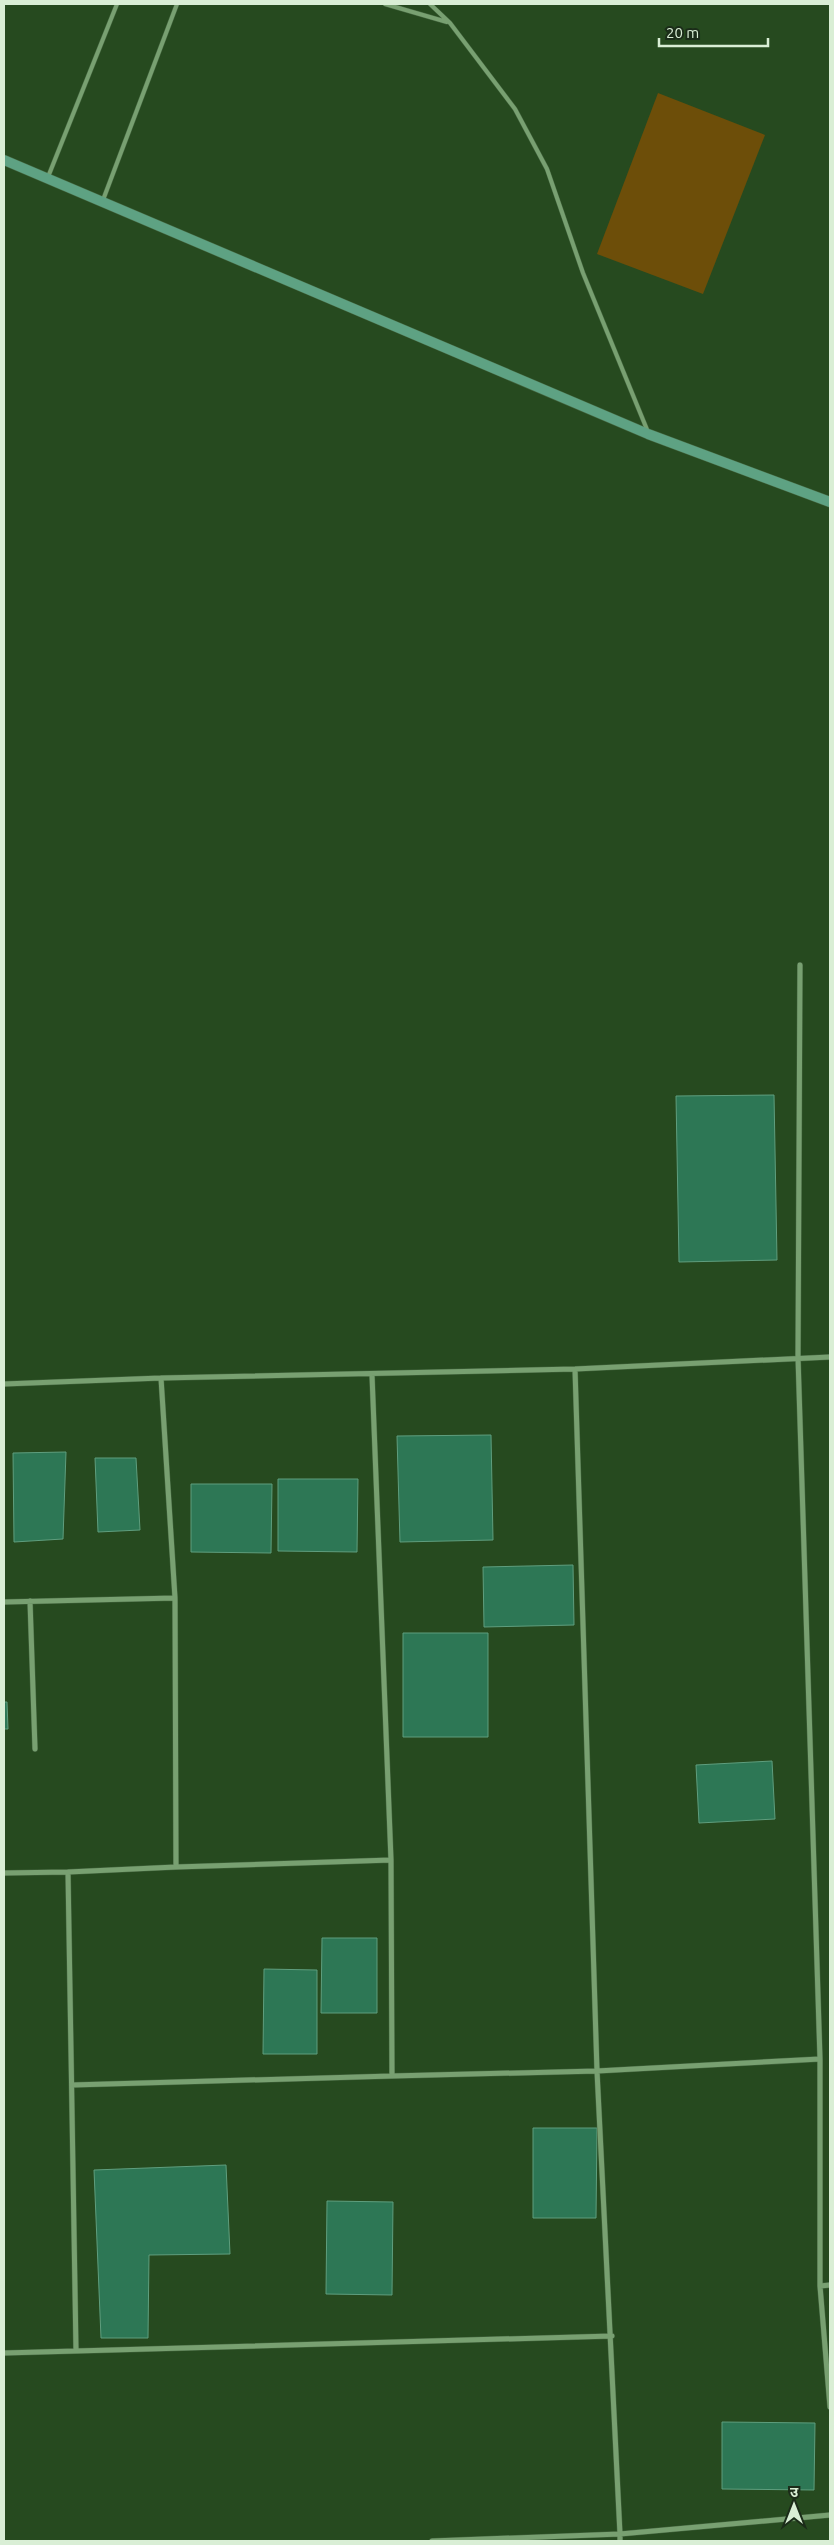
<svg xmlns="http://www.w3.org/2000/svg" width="834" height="2545" font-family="Ubuntu,'Noto Sans Devanagari',sans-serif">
	<rect width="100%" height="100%" fill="#264a1f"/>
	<path fill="#6d4e09" d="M658,93l107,42 -62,159 -106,-40z"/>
	<path fill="#2d7755" stroke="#5f9e7e" d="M774,1095l3,165 -98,2 -3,-166z
		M491,1435l2,105 -93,2 -3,-106z
		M66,1452l-3,87 -49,3 -1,-89z
		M95,1458h41l4,72 -42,2z
		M278,1479h80l-1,73 -79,-1z
		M191,1484h81l-1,69 -80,-1z
		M573,1565l1,60 -90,2 -1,-60z
		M403,1633h85v104h-85z
		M4,1702h3l1,27h-4z
		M772,1761l3,58 -76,4 -3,-58z
		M322,1938h55v75h-56z
		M264,1969l53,1v84h-54z
		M533,2128h64l-1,90h-63z
		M226,2165l4,89 -81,1 -1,83h-47l-7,-168z
		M327,2201l66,1 -1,93 -66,-1z
		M722,2422l93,1 -1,67 -92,-1z"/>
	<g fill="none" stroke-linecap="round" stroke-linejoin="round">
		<g stroke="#44653f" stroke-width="5">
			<path id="lane" d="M385,4l62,18
				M430,4l20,19 65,86 32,60 36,104 65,159
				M48,177l69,-173
				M103,200l74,-196"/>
		</g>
		<g stroke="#44653f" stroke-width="6">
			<path id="street" d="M800,965l-2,392 22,702v227l10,121
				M372,1375l19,485 1,216 205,-5 223,-12
				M4,1384l157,-6 414,-9 255,-12
				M30,1601l5,148
				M4,1602l171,-4
				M176,1867l215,-7
				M4,1873l64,-1
				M72,2085l320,-9
				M820,2286l10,-1
				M76,2350l-8,-478 108,-5 -1,-269 -14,-220
				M4,2353l608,-17
				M432,2541l188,-7 -23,-463 -22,-702
				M620,2541v-7l210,-19"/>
		</g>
		<g stroke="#44653f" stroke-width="11">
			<path id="secondary" d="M4,160l644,274 182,68"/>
		</g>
		<use href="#lane" stroke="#78a071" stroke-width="4"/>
		<use href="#street" stroke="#78a071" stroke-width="5"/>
		<use href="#secondary" stroke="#5ea283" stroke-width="10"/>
	</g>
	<rect width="834" height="2545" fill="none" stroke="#d9eed5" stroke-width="10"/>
	<g transform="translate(794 2505)" stroke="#1b2c19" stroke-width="4" paint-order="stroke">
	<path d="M0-4L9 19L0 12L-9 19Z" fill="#d9eed5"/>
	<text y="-8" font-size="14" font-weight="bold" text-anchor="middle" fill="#d9eed5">उ</text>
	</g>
	<path d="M659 38v8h109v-8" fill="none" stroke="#d9eed5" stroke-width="2.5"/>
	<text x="666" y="38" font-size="15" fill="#d9eed5" stroke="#1b2c19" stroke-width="4" paint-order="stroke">20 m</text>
</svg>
